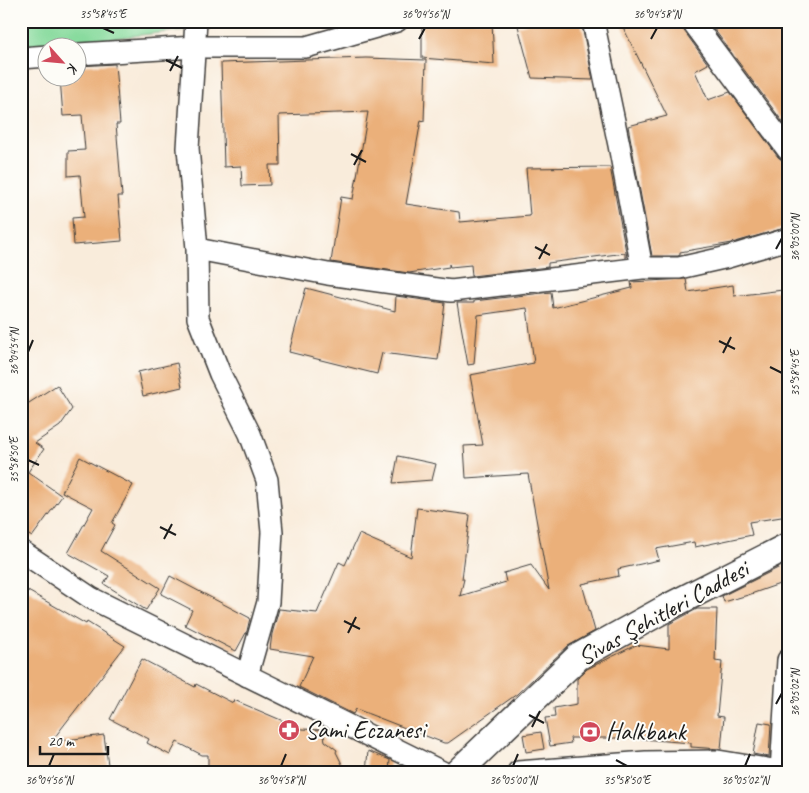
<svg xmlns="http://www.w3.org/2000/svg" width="809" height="793" font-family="Caveat,sans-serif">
	<rect width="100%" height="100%" fill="#fdfcf7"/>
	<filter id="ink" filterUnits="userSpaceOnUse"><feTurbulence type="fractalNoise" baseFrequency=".02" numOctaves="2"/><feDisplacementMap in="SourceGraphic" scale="10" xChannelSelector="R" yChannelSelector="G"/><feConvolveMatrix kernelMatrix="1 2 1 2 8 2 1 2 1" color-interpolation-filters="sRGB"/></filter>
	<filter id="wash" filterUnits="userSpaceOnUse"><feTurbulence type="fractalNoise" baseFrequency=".0096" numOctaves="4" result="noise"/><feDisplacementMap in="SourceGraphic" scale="20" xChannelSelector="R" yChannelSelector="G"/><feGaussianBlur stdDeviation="1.12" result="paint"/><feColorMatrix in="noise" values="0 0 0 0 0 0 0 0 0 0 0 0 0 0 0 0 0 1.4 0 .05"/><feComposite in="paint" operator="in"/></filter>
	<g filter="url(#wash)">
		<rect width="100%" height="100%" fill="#f9ecdb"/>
		<path fill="#86da9c" stroke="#517b5c" d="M21,21h172v8l-172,20z"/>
		<g id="blocks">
			<path fill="#ebb07a" d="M440,21h52l2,43 -72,-6v-33z
				M536,21h45l12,59 -61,-2 -14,-52z
				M620,21h60l2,7 26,36 -13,7 13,29 22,-8 48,65 10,6v64l-56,16 -52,9v3l-2,1h-26l-24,-130 39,-10z
				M708,21h80v103l-3,1z
				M366,58l60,2 -2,61 -3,-1 -15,84 53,8 1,10 70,-6 -4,-48 84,-1 17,90h-2v-4l-77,10v4l-76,9 -1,-11 -21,2 -1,-3v3l-40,6 -78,-11 10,-65 12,2 15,-87 -89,3 1,50h-11l1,20 -28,1 -1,-20 -17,1 -3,-104z
				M115,64l5,60h-4l6,72h-4l4,45 -48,4 -2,-27 12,-1 -4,-42 -12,1v-25l17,-1 -3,-35 -19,1 -3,-38h18v-12z
				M686,279l2,13 45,-7 1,11 49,-6 5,35v191l-39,6 3,13 -57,12 -1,-5 -38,7 3,11 -41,9 1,7 -37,8 13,47 -27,15 -51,48 -69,49h-4l-88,-34 -3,5 -54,-27 14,-31 -43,-7 2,-15 7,-25 38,4 22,-51 6,3 14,-31 52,23 6,-49 53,7 -8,64h2l-4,17 46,-14 -2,-9 27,-8 18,25 -21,-116 -62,4 -2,-32 19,-1 -13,-70 64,-12 -7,-55 -49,7 -4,49 -6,1 -11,-62h17v-2l77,-9 2,16 79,-20 -1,-6z
				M306,288l89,23 1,-15 49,7 -7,57 -56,-7 -5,21 -88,-22z
				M177,363l5,24 -39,9 -5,-24z
				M57,385l15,24 -12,17 -25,17 9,6 -16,23 34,24 -30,41 -11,-7v-122z
				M398,456l38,8 -4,16 -39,3z
				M80,457l53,28 -21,38 3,2 -14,26 59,37 -14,22 -42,-26 5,-8 -41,-23 25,-45 -31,-16z
				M788,563v18l-40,14 -24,7 -2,-6z
				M170,576l80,42 -3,13 -11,20 -51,-26 7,-15 -31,-16z
				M21,587l65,37 1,-2 38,24 -74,96 53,-7 5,37h-88z
				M697,609h20l-2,52 7,1 -5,54 7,1 -3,32 -30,-2v-4l-62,-5h-59l1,5 -21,3 -5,-28 10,-1 -1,-9 23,-4v-25l10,-10 49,-24 33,4v-25z
				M142,659l53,28 1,-3 37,19 1,-3 68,29 21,1 2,11 12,9 -1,2 10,20h-138v-17h-6l-25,-13 -7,13 -23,-12 2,-4 -39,-20z
				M759,722l12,2 -2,33 -16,-3z
				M541,732l3,17 -18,3 -3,-17z
				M368,751l22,9 -1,12h-23z"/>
		</g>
	</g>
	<g filter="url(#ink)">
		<use href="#blocks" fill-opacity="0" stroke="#3d3b39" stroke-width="1"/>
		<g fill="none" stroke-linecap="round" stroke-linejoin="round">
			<g stroke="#3d3b39" stroke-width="24">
				<path id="minor" d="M196,21l-8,127 9,101 1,69 22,56 30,60 17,46 5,52 -4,70 -21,74
					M593,21l26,124 23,123
					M692,21l96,129
					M78,54l117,-7h111l91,-26
					M21,58l27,-2
					M197,249l131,25 123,17 191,-23h37l49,-11 60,-18
					M21,551l70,47 351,174
					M781,771l7,-111
					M518,772l128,-10 72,-1 67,11"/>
			</g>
			<g stroke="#3d3b39" stroke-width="29">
				<path id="tertiary" d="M458,772l120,-115 94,-52 116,-59"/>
			</g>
			<use href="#minor" stroke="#fff" stroke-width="21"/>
			<use href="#tertiary" stroke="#fff" stroke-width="26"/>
		</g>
	</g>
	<path fill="none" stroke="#1c1c1c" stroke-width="2" d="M103,28l11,5M419,39l6,-11M651,39l6,-11M166,60l16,8M170,71l8,-15M351,154l15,8M354,165l8,-15M535,247l15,8M776,249l6,-11M539,259l8,-15M719,341l16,8M28,352l5,-12M723,353l8,-16M770,367l12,6M28,460l11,5M160,527l16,8M164,539l8,-15M344,621l16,8M348,633l8,-16M776,704l6,-11M529,715l15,8M532,727l8,-16M616,760l11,6M49,766l5,-12M281,766l5,-12M513,766l5,-12M745,766l5,-12"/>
	<defs>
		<g id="pharmacy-disc" transform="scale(1.125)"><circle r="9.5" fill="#d1495b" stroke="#fdfcf7"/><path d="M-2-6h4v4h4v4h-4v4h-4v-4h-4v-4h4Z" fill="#fff"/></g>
		<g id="bank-disc" transform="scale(1.125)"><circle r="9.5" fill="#d1495b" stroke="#fdfcf7"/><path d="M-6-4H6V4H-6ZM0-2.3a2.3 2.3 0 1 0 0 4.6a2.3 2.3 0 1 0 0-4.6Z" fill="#fff"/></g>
	</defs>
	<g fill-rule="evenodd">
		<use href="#pharmacy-disc" x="289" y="730"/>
		<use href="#bank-disc" x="590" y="732"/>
	</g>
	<g text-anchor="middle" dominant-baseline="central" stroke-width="4" stroke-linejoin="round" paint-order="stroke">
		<g font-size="25" fill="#1c1c1c" stroke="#fdfcf7">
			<text transform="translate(663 613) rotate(-29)">Sivas Şehitleri Caddesi</text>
		</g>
		<g font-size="25" fill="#1c1c1c" stroke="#fdfcf7" text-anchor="start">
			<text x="305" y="730">Sami Eczanesi</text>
			<text x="606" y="732">Halkbank</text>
		</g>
	</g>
	<rect width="809" height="793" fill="none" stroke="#fdfcf7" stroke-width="55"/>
	<g transform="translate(62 62) rotate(117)"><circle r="24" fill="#fdfcf7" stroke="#a3a29f"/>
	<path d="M0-4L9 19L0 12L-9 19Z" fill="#d1495b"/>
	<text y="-8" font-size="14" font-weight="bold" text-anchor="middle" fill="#1c1c1c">K</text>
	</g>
	<path d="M40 746v8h68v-8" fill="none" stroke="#1c1c1c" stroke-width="2.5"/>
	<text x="48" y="746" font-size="15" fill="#1c1c1c" stroke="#fdfcf7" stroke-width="4" paint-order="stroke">20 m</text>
	<rect x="28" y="28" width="754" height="738" fill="none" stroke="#1c1c1c" stroke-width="2"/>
	<g font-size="12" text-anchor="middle" fill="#1c1c1c">
		<text x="103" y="18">35°58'45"E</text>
		<text x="425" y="18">36°04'56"N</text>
		<text x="657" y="18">36°04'58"N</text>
		<text transform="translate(795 238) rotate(-90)" y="4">36°05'00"N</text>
		<text transform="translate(14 352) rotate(-90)" y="4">36°04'54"N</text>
		<text transform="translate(795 373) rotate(-90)" y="4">35°58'45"E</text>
		<text transform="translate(14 460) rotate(-90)" y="4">35°58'50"E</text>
		<text transform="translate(795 693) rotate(-90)" y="4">36°05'02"N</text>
		<text x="49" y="784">36°04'56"N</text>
		<text x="281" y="784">36°04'58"N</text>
		<text x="513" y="784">36°05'00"N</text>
		<text x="627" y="784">35°58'50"E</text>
		<text x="745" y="784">36°05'02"N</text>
	</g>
</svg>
